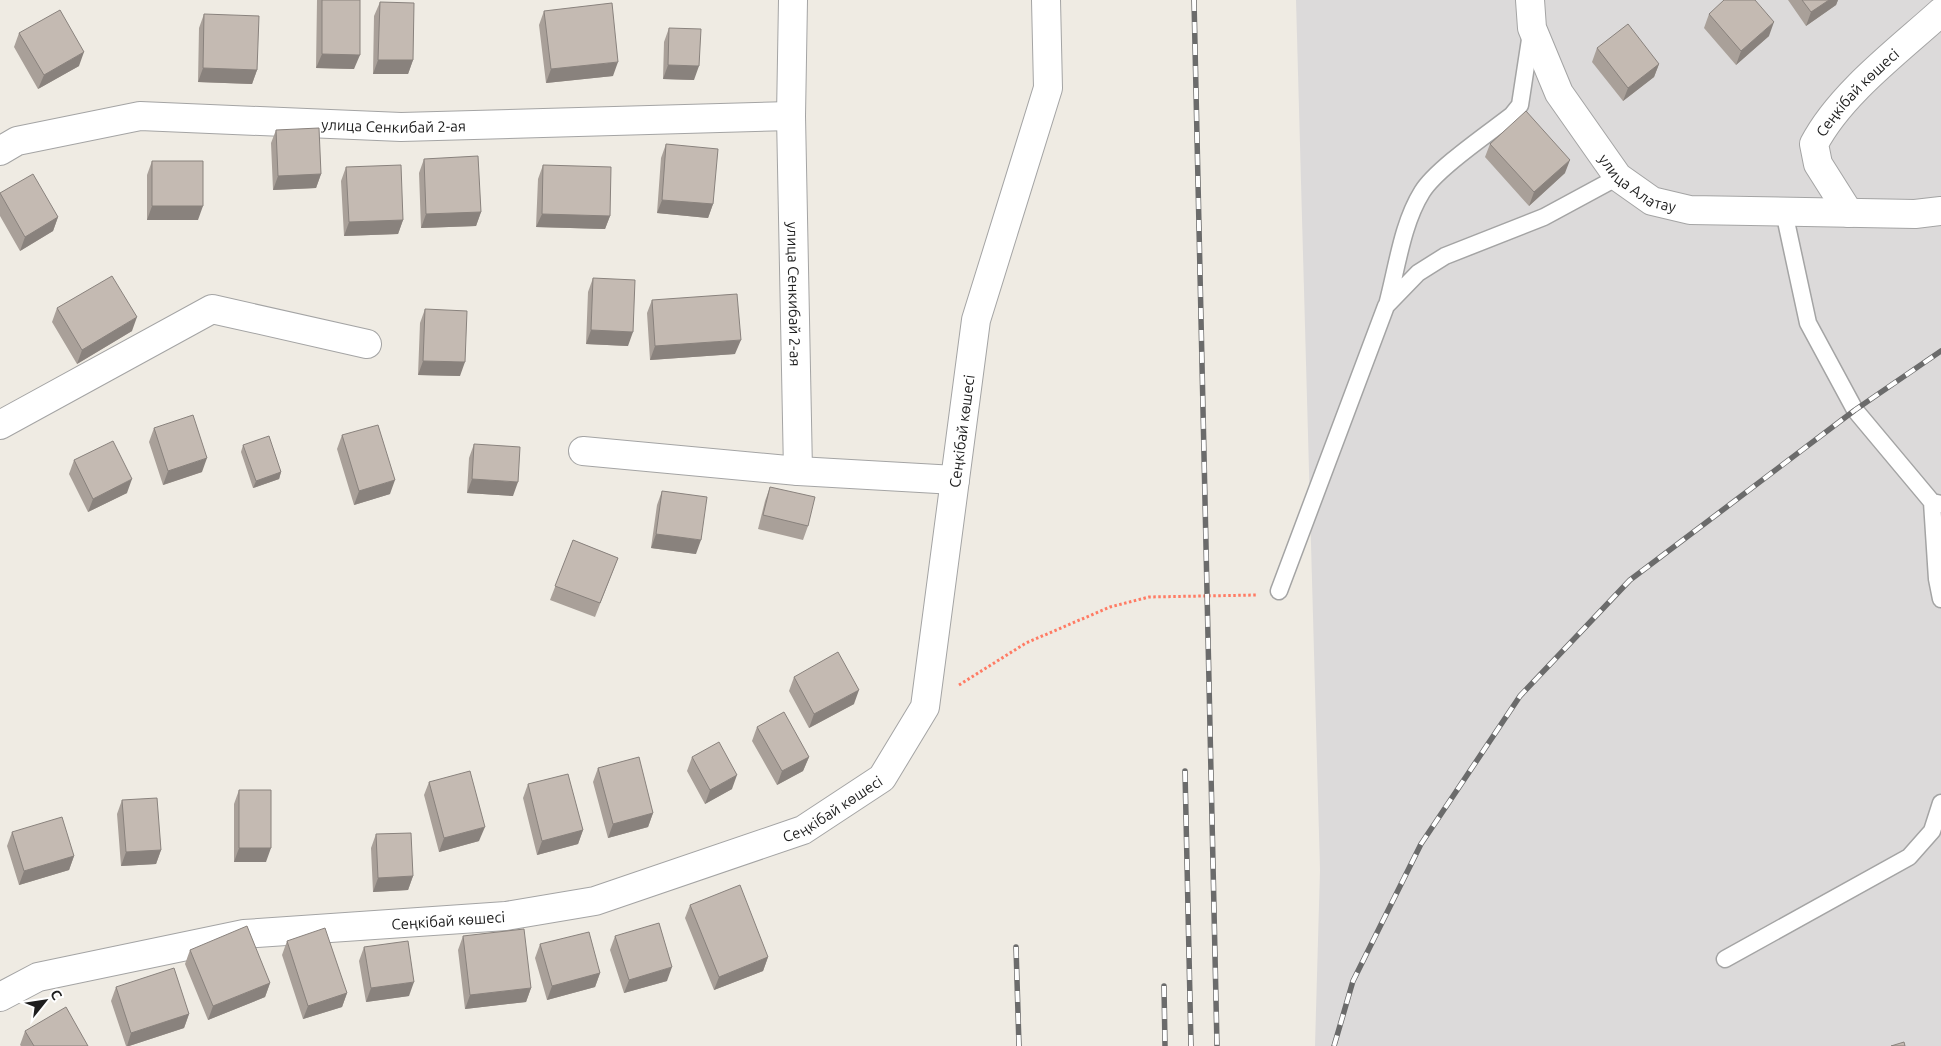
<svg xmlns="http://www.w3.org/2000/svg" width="1941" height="1046" font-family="Ubuntu,sans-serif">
	<rect width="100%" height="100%" fill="#efebe3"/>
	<path fill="#dcdada" d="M1296,0h645v1046h-626l5,-176z"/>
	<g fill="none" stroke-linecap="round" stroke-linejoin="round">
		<g stroke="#a4a4a4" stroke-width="19">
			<path id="service" d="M1784,212l24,111 47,87 77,92 9,2
				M1387,305c10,-37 15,-81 35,-113 14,-23 67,-59 90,-77l8,-10 11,-72
				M1932,502l5,77 4,20
				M1279,591l107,-285 32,-33 27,-17 99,-39 74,-40
				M1725,959l184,-102 23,-26 9,-28"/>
		</g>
		<g stroke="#a4a4a4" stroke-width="30">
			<g id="minor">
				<path id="s1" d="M793,0l-2,116 7,355"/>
				<path id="s2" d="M1530,0l2,28 27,65 59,84 34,24 38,9 225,4 26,-3"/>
				<path id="s3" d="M0,151l17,-10 123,-25 261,11 390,-11"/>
				<path id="s4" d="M1849,213l-31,-49 -4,-20c26,-50 85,-94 127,-132"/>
				<path d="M0,425l212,-116 155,35"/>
				<path d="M583,451l215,20 157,9"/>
				<path id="s5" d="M0,997l38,-20 206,-43 262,-18 89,-15 208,-71 79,-52 43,-71 51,-387 72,-232 -2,-88"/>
			</g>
		</g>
		<path stroke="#ff7b64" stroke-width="3" stroke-dasharray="2.5 2.5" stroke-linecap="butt" d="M959,685l67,-42 84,-36 39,-10 108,-2"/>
		<use href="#service" stroke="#fff" stroke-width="16"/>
		<use href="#minor" stroke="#fff" stroke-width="28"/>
		<g stroke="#6b6b6b" stroke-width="5.5">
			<path id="rail" d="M1194,0l23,1046
				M1185,771l6,275
				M1016,947l3,99
				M1164,986l1,60
				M1334,1046l19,-65 68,-137 99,-148 110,-116 225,-170 86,-59"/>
		</g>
		<use href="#rail" stroke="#fff" stroke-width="4" stroke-dasharray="11" stroke-linecap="butt"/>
	</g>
	<path fill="#a9a099" d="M317,0h43l-6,69 -38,-1z
		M1788,0h50l-2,5 -30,21z
		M380,2l33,58 -5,14h-35l1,-58z
		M544,11l69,65 -67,7 -7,-58z
		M204,14l53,56 -5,14 -54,-2 1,-54z
		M1709,14l60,22 -33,29 -32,-37z
		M669,28l25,52 -31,-1 1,-37z
		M19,33l60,33 -41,23 -24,-42z
		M1597,48l62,16 -5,13 -31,24 -31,-39z
		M276,130l45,44 -5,14 -43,2 -2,-47z
		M666,144l47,60 -5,14 -51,-5 4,-55z
		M1490,144l75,29 -36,33 -44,-49z
		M424,159l57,53 -5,14 -55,2 -2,-55z
		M152,161l46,59h-51v-45z
		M543,165l67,51 -5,13 -69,-2 2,-48z
		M346,167l57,53 -5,14 -54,2 -3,-55z
		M0,193l58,24 -5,14 -33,20 -20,-35z
		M593,278l35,68 -42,-2 2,-52z
		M652,300l83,54 -85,6 -3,-47z
		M57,308l75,23 -55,33 -25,-42z
		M425,309l35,67 -42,-1 2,-52z
		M154,428l48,44 -39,13 -14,-43z
		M342,435l48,59 -36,11 -17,-56z
		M474,444l39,52 -46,-3 2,-35z
		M243,445l38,27 -2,7 -26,9 -12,-36z
		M74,460l53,33 -39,19 -19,-38z
		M770,487l38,39 -5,14 -45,-11 7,-28z
		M662,491l34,63 -45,-6 6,-43z
		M573,540l45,18 -23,59 -45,-17z
		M794,677l60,27 -45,24 -20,-37z
		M757,727l52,30 -6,14 -26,14 -25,-44z
		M692,757l40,32 -27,15 -18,-33z
		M598,768l55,45 -5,14 -40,11 -15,-56z
		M429,782l50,59 -40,11 -15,-57z
		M528,784l55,46 -5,14 -41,11 -14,-57z
		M239,790l27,72h-32v-58z
		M122,800l39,50 -5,14 -35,2 -4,-52z
		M12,832l62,24 -5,14 -50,15 -12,-39z
		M376,834l37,42 -5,14 -35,2 -2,-44z
		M690,905l78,52 -5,14 -49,19 -29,-72z
		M463,936l68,52 -5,14 -61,7 -7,-59z
		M615,936l52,45 -43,12 -14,-43z
		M287,941l60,52 -5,14 -39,12 -21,-64z
		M540,944l60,29 -5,14 -48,13 -12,-42z
		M364,947l45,49 -43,6 -7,-41z
		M190,950l80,33 -5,14 -57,23 -23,-56z
		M116,987l73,27 -5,14 -55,18h-3l-15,-45z
		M25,1031l63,15h-67l-1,-1z"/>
	<path fill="#89827d" d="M1829,0h9l-2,5 -30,21 5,-14z
		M1774,22l-5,14 -33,29 5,-14z
		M84,52l-5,14 -41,23 6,-14z
		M322,54l38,1 -6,14 -38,-1z
		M378,60h35l-5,14h-35z
		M618,62l-5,14 -67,7 5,-14z
		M1659,64l-5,13 -31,24 5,-13z
		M668,65l31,1 -5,14 -31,-1z
		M203,68l54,2 -5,14 -54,-2z
		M1570,160l-5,13 -36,33 5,-14z
		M321,174l-5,14 -43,2 5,-14z
		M662,200l51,4 -5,14 -51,-5z
		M152,206h51l-5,14h-51z
		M481,212l-5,14 -55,2 5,-14z
		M542,214l68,2 -5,13 -69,-2z
		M58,217l-5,14 -33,20 5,-14z
		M403,220l-5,14 -54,2 5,-14z
		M137,317l-5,14 -55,33 5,-14z
		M591,330l42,2 -5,14 -42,-2z
		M741,340l-6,14 -85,6 5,-14z
		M423,361l42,1 -5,14 -42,-1z
		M207,458l-5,14 -39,13 5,-14z
		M281,472l-2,7 -26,9 3,-7z
		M132,479l-5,14 -39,19 5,-13z
		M472,479l46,3 -5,14 -46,-3z
		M395,480l-5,14 -36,11 5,-14z
		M656,534l45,6 -5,14 -45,-6z
		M859,690l-5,14 -45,24 5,-14z
		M809,757l-6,14 -26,14 5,-14z
		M737,775l-5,14 -27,15 5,-14z
		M653,813l-5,14 -40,11 5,-14z
		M485,827l-6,14 -40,11 5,-14z
		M583,830l-5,14 -41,11 5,-14z
		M239,848h32l-5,14h-32z
		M161,850l-5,14 -35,2 5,-14z
		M74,856l-5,14 -50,15 5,-14z
		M413,876l-5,14 -35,2 5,-14z
		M768,957l-5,14 -49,19 5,-13z
		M672,967l-5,14 -43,12 5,-13z
		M600,973l-5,14 -48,13 5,-14z
		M414,982l-5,14 -43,6 5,-14z
		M270,983l-5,14 -57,23 5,-14z
		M531,988l-5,14 -61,7 5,-14z
		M347,993l-5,14 -39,12 5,-13z
		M189,1014l-5,14 -55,18h-2l4,-13z"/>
	<path fill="#c4bab2" stroke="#89827d" d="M322,0h38v55l-38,-1z
		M1724,0h31l19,22 -33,29 -32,-37z
		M1802,0h27l-18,12z
		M380,2l34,1 -1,57h-35z
		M612,3l6,59 -67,7 -7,-58z
		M60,10l24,42 -40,23 -25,-42z
		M204,14l55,2 -2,54 -54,-2z
		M1628,24l31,40 -31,24 -31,-40z
		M669,28l32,1 -2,37 -31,-1z
		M1526,111l44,49 -36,32 -44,-48z
		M319,128l2,46 -43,2 -2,-46z
		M666,144l52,5 -5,55 -51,-4z
		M478,156l3,56 -55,2 -2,-55z
		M152,161h51v45h-51z
		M401,165l2,55 -54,2 -3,-55z
		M543,165l68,2 -1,49 -68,-2z
		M33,174l25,43 -33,20 -25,-44z
		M112,276l25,41 -55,33 -25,-42z
		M593,278l42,2 -2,52 -42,-2z
		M737,294l4,46 -86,6 -3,-46z
		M425,309l42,2 -2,51 -42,-1z
		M193,415l14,43 -39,13 -14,-43z
		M378,425l17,55 -36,11 -17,-56z
		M269,436l12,36 -25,9 -13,-36z
		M113,441l19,38 -39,20 -19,-39z
		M474,444l46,3 -2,35 -46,-3z
		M770,487l45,10 -7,29 -45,-11z
		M662,491l45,6 -6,43 -45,-6z
		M573,540l45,18 -18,45 -45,-17z
		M838,652l21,38 -45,24 -20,-37z
		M784,712l25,45 -27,14 -25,-44z
		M719,742l18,33 -27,15 -18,-33z
		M639,757l14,56 -40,11 -15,-56z
		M470,771l15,56 -41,11 -15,-56z
		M568,774l15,56 -41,11 -14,-57z
		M239,790h32v58h-32z
		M157,798l4,52 -35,2 -4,-52z
		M62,817l12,39 -50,15 -12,-39z
		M411,833l2,43 -35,2 -2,-44z
		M740,885l28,72 -49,20 -29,-72z
		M659,923l13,44 -43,13 -14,-44z
		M247,926l23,57 -57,23 -23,-56z
		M325,928l22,65 -39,13 -21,-65z
		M524,929l7,59 -61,7 -7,-59z
		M589,932l11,41 -48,13 -12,-42z
		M408,941l6,41 -43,6 -7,-41z
		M174,968l15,46 -58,19 -15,-46z
		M66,1007l22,39h-54l-9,-15z
		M1904,1042l1,4h-14z"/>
	<g text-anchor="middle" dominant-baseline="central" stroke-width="4" stroke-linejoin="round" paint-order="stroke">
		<g font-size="15" fill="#1d1d1d" stroke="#fff">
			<text stroke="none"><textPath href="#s4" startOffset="146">Сеңкібай көшесі</textPath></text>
			<text stroke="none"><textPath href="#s3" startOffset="399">улица Сенкибай 2-ая</textPath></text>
			<text stroke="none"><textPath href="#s2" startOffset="221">улица Алатау</textPath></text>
			<text stroke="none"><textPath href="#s1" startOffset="294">улица Сенкибай 2-ая</textPath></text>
			<text stroke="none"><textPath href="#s5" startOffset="1282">Сеңкібай көшесі</textPath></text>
			<text stroke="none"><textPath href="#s5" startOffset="862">Сеңкібай көшесі</textPath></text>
			<text stroke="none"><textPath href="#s5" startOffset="458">Сеңкібай көшесі</textPath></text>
		</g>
	</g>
	<g transform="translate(45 1001) rotate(60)" stroke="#ffffff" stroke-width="4" paint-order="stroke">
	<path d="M0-4L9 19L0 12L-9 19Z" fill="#1d1d1d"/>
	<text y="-8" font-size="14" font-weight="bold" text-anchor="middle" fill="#1d1d1d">С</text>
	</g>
</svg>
